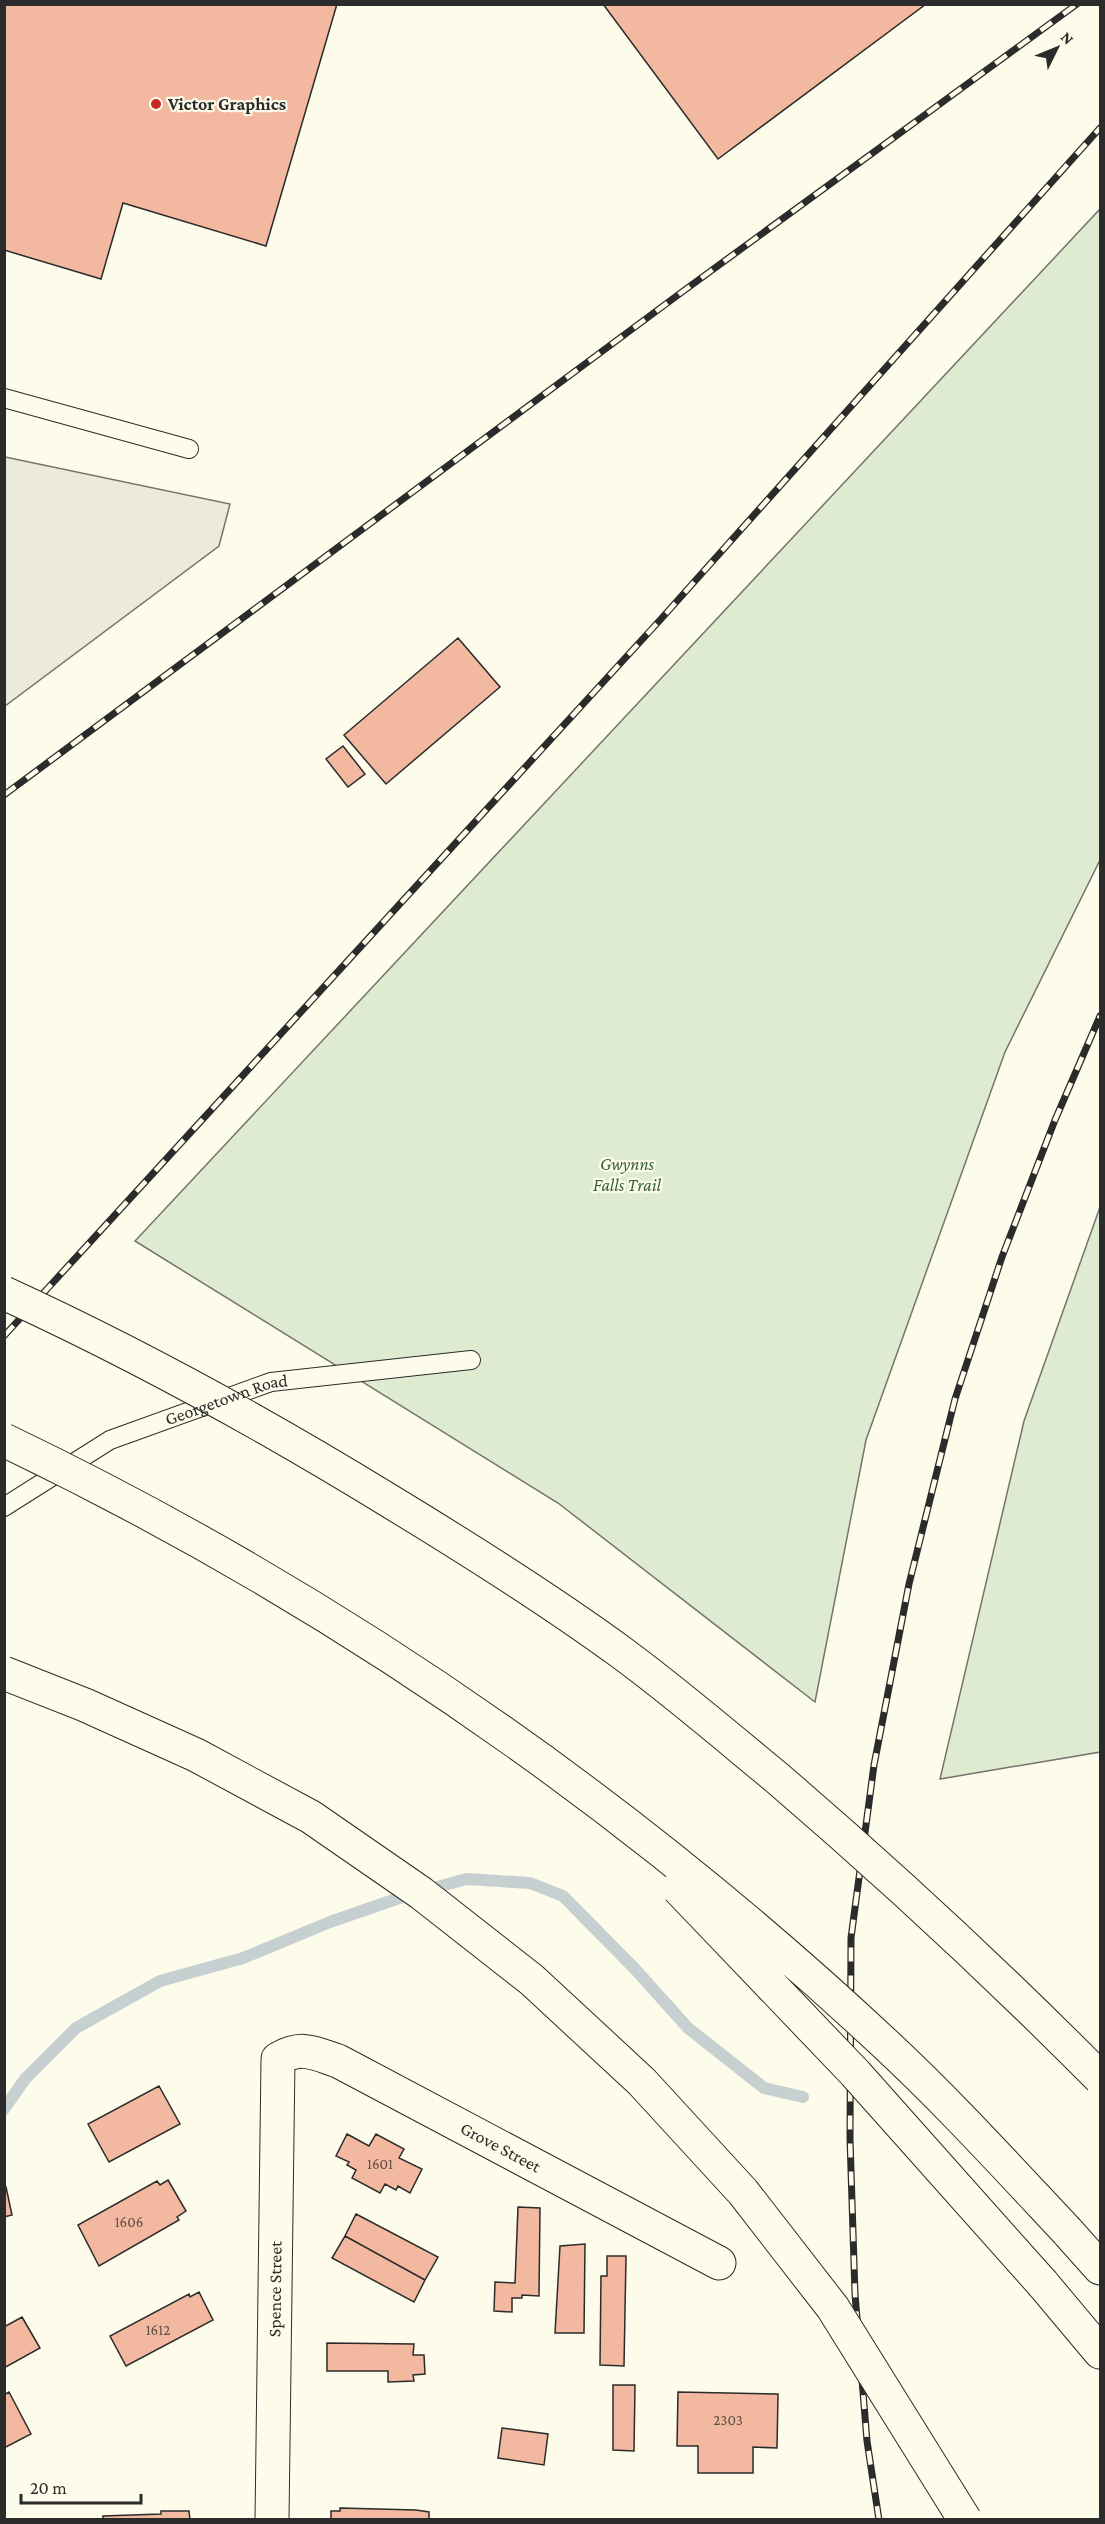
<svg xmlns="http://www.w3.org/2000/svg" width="1105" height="2524" font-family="'Crimson Pro',serif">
	<rect width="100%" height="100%" fill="#fdfbea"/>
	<path fill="#deebd1" stroke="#74746e" stroke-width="1.5" d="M1100,209v651l-95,192 -139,388 -51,262 -257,-199 -423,-262z
		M1100,1207v545l-160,27 84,-358z"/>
	<path fill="#eceadb" stroke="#74746e" stroke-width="1.5" d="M5,457l225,47 -11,42 -214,160z"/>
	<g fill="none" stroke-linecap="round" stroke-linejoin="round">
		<path stroke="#c7d0d0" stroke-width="12" d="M4,2109l21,-30 51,-51 84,-47 83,-23 87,-36 72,-25 64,-18 64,4 33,13 72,73 53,59 76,60 39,9"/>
	</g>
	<path fill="#f2b8a0" stroke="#2b2b2b" stroke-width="1.5" d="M4,4h333l-71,242 -143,-43 -22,76 -97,-29z
		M603,4h323l-208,155z
		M458,638l42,49 -114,97 -42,-49z
		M343,746l22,28 -17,13 -22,-28z
		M159,2086l21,38 -71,38 -21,-38z
		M347,2134l22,12 7,-12 28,15 -5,9 23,11 -12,24 -12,-7 -2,4 -11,-6 -5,9 -28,-15 4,-8 -9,-5 2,-3 -13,-6z
		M168,2180l18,31 -9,6 2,3 -80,46 -21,-41 79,-44 3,4z
		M6,2187l6,28 -8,2v-29z
		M518,2207l22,1 -1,88 -17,-1v3h-10v14l-18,-1 1,-29 20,1z
		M356,2214l82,43 -13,23 -80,-44z
		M345,2236l80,44 -11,22 -82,-44z
		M585,2244l-1,89h-29l5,-87z
		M607,2256h19l-2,110 -24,-1 1,-89h6z
		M199,2292l14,28 -87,46 -16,-30 79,-42 1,3z
		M22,2317l18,31 -36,20v-41z
		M327,2343l87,1 -1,11h11l1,19 -12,1 1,6 -26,1v-11h-61z
		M613,2385h22l-1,66 -21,-1z
		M9,2392l22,42 -27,14v-53z
		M678,2392l100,2 -1,54 -24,-1v26h-55v-27h-21z
		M502,2428l46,6 -4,31 -46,-7z
		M340,2508l76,2 13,2v8h-98v-9h9z
		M161,2511h28l1,9h-87v-4l58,-2z"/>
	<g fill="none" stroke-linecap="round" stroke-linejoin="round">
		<g stroke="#2b2b2b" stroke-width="20">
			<g id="lane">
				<path d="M4,398l185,51"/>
				<path id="s1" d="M4,1507l106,-67 161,-58 200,-22"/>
			</g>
		</g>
		<g stroke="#2b2b2b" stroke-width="35">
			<g id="street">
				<path id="s2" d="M272,2520l6,-461c24,-14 36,-6 60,2l381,202"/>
			</g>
		</g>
		<g stroke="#2b2b2b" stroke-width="35">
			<path id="highway" d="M1067,2231l33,37
				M1043,2284l57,68"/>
		</g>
		<use href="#lane" stroke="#fdfbea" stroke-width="18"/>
		<use href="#street" stroke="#fdfbea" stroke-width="33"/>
		<use href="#highway" stroke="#fdfbea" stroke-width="33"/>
		<g stroke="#2b2b2b" stroke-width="7">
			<path id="rail" d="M4,795l678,-503 395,-288
				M4,1336l657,-717 439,-491
				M879,2520l-12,-79 -12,-147 -5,-155 1,-201 23,-173 35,-181 46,-185 47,-142 53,-137 45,-104"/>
		</g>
		<use href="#rail" stroke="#fdfbea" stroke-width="4.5" stroke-dasharray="14" stroke-linecap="butt"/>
		<g stroke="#2b2b2b" stroke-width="35" stroke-linecap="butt">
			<path id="highway-bridge" d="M4,1293c133,61 260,131 384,207 79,48 159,98 234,153 53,39 103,82 154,124 112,96 220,196 324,301
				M4,1440c321,154 616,357 876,599 66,61 126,127 187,192
				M4,1673l81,32 111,50 115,62 110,76 111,87 110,102 101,110 90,116 132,212
				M678,1888l177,185 188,211"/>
		</g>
		<use href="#highway-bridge" stroke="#fdfbea" stroke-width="33"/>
	</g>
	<circle fill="#c62828" stroke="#fdfbea" stroke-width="2" cx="156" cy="104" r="6"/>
	<g text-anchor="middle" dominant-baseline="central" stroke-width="4.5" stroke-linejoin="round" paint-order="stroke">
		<g font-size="15" fill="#5d4e48">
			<text x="380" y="2164">1601</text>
			<text x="129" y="2222">1606</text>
			<text x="158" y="2330">1612</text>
			<text x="728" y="2420">2303</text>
		</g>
		<g font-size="18" font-weight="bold" fill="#2b2b2b" stroke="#fdfbea" text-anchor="start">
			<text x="168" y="104">Victor Graphics</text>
		</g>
		<g font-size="18" font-style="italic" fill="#34623c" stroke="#fdfbea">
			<text x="627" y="1164">Gwynns<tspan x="627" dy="21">Falls Trail</tspan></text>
		</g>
		<g font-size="18" fill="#2b2b2b" stroke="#fdfbea">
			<text stroke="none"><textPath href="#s1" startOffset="249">Georgetown Road</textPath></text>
			<text stroke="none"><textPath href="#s2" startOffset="708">Grove Street</textPath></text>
			<text stroke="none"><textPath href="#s2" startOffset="231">Spence Street</textPath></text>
		</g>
	</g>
	<rect width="1105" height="2524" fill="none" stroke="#2b2b2b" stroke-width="12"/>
	<g transform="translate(1057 48) rotate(47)" stroke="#fdfbea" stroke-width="4.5" paint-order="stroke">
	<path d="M0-4.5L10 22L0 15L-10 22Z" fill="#2b2b2b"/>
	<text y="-9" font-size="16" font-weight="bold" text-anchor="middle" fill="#2b2b2b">N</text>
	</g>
	<path d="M21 2494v9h120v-9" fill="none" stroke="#2b2b2b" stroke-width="3"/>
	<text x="30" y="2494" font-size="18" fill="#2b2b2b" stroke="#fdfbea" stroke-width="4.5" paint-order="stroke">20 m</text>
</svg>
